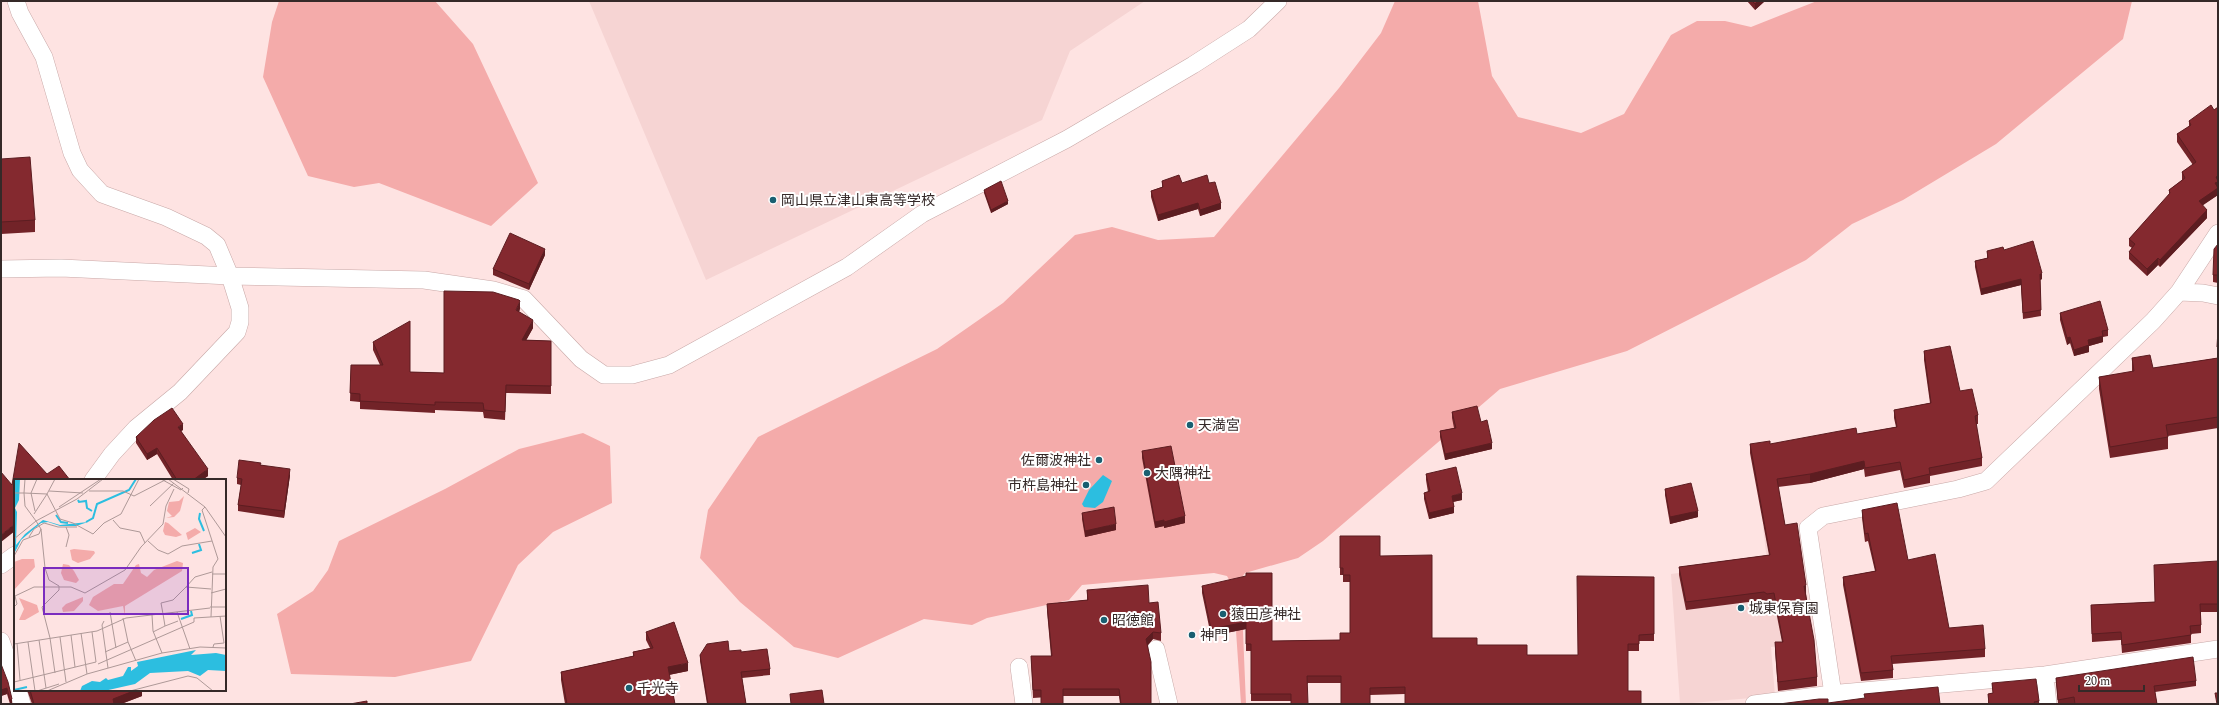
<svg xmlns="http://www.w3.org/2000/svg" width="2219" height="705" font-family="Spectral,'Noto Sans JP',serif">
	<rect width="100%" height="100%" fill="#fee3e2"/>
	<path fill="#f6d4d3" d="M589,1h556l-75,50 -28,69 -336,160z
		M1795,523l20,119 -44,5 4,49 -95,8 -9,-130 96,-13 -4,-34z"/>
	<path fill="#f4abaa" d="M279,1h156l38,43 65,139 -47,43 -112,-43 -25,4 -46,-11 -45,-99 9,-55z
		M1395,1h83l14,75 26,41 63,16 43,-19 47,-79 26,-14h28l26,6 66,-26h315l-9,38 -127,105 -93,56 -51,24 -46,36 -179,91 -127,38 -177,152 -25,17 -53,15 -3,4 -1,7 5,120h-5l-8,-117 -6,-11 -13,-3 -132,12 -13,15 -82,18 -15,7 -48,-6 -86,39 -44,-11 -54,-45 -40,-44 8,-48 50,-73 179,-88 66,-46 72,-68 37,-8 46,13 56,-3 125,-149 42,-55z
		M583,433l27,13 2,57 -59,29 -35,33 -47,96 -76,16 -104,-3 -14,-60 36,-23 15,-21 11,-29 106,-52 74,-40z"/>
	<path fill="#2cbee0" d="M1103,475l9,6 -9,21 -8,6 -11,-1 -2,-3 7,-14z"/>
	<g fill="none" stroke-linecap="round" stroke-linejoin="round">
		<g stroke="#c8a8a7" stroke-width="18">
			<path id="minor" d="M16,1l4,12 24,44 28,96 8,17 22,24 64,23 40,19 11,9 13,31 10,32v14l-3,10 -57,60 -44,36 -24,26 -19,26
				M1,269l60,-1 169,8 194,4 69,10 31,9 57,60 23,16h28l37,-10 178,-98 75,-53 145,-75 126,-74 56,-36 29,-28
				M2179,292l39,-59
				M1,565l14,-10
				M1,641l14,40
				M1156,649l13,55
				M1019,667l5,37
				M2045,675l3,29
				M18,690l4,14
				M1833,694l-25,-166 15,-12 135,-27 28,-8 167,-160 26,-29 24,1 15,3
				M1754,704l86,-11 205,-18 173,-26"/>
		</g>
		<use href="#minor" stroke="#fff" stroke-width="17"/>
	</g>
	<path fill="#722328" d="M1747,1h18l-10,9z
		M2218,107v88l-16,10 5,13 -47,49 -2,-2 -11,11 -18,-17v-7l3,-4 -3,-2v-7l40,-44v-5l13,-10v-8l11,-7 -16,-23v-8l12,-7v-6l25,-11z
		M1,159l34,61v12l-34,2z
		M1162,181l20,2h27l12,26 -21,7 -2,-7 -40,12 -7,-24v-6l11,-4z
		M984,190l24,14 -17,9 -7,-20z
		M2218,244v39l-5,-1v-7z
		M2004,250l38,29 -2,1 1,36 -18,3 -2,-34 -40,10 -6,-28v-6l12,-3v-7z
		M545,255l-16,35 -36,-15v-6z
		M520,309l-1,3 14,16 -7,12 25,1v53l-45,-1 -1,27 -21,-2 -1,-6 -48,-2v3l-75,-4v-7l-10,-1 1,-36h29l-7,-15v-8l37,30 34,1z
		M2060,313l48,17v6l-5,1v5l-14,4v6l-15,4 -4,-13 -3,2 -7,-25z
		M2218,330v24h-1z
		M1924,351l36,40 18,24v9h-2l6,34v8l-52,10v7l-26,5 -4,-18 -35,7 -1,-8 -54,14 -32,4 7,38 21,68v1l11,83v9l-39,5 -3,-40v-9h7l-8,-41 -7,2 -3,-3 -78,10 -7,-35v-8l90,-12 -19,-102v-9h20l87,-10 39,-7 -2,-9v-8l36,-7 -6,-43z
		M2132,358l21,10 65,-10v70l-50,8v13l-58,9 -11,-69v-12l33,-5z
		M1452,412l29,10 11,27 -47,11 -5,-23v-6l14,-3 -2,-10z
		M183,430l-2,1 27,45 -6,4h-29l-16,-26 -10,6 -11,-17v-6z
		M1142,451l43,72 -21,5v-2l-9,2 -13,-70z
		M261,465l29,10 -6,43 -46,-7v-6l3,-20 -4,-1v-6z
		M1426,474l36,26 -9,2 1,11 -25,6 -5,-20v-6l4,-1 -2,-12z
		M1665,489l33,28 -28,7 -5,-29z
		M1862,510l46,50 41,68 36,21v8l-93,7 1,6v8l-32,3 -18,-96v-8l32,-6 -7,-30 -3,1 -3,-24z
		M1082,513l34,17 -31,7 -3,-18z
		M1340,536l40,20 52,82 45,7 50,10h51l76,-78v64h-15v10h-11l-223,43 -35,1 -29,-12h-33l-17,18h-40v-50h-5v-22l-35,7 -9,-43v-7l70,55 68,-1 10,-7v-51h-7v-7h-3z
		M2218,561v51h-17v21l-10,1v9l-69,10 -1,-13 -29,2 -1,-37 64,-3z
		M1087,590l62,13 12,30v8l-8,-2 -5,6 3,59h-31l-1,-8h-56l-30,2 -2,-42h20l-4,-45v-7l40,-4z
		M646,632l42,39 -19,4 6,29h-110l-4,-24v-8l72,-16v-4l17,-4 -4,-8z
		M14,640h1v11l-1,-3z
		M729,651l12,1 29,17v6l-28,3 4,26h-39l-7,-43v-6z
		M1,664l11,40h-2l-3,-10 -6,2z
		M2056,678l140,3v5l-41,6 2,12h-83v-1l-7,1h-9z
		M1992,683l47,18v3h-51v-10l5,-1z
		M27,690h115v6l-21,8h-89z"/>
	<path fill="#5c1d21" d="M1758,1h7l-10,9v-6z
		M2218,176v19l-19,13v-7l17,-24z
		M1008,201v3l-17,9v-3z
		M1198,203v6l-40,12v-6z
		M1221,203v6l-21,7v-6z
		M2207,210v8l-47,49v-7z
		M545,249v6l-16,35v-6z
		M2158,258v7l-11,11v-7z
		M2042,273v6l-2,1v-6z
		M2021,279v6l-40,10v-6z
		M520,301v8l-4,9v-8z
		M533,320v8l-11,20v-8z
		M2103,336v6l-14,4v6l-15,4v-6l14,-10z
		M2070,337v6l-3,2v-7z
		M183,424v6l-5,3v-6z
		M1492,443v6l-47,11v-6z
		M157,448v6l-10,6v-6z
		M1864,461v8l-54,14v-9z
		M208,469v7l-6,4h-9z
		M290,469v6l-6,43v-7z
		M1462,493v7l-10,2v-6z
		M1454,507v6l-25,6v-6z
		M1698,511v6l-28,7v-7z
		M1185,516v7l-21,5v-6z
		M1164,520v6l-9,2v-6z
		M15,524v7l-14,11v-7z
		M1116,524v6l-31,7v-6z
		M1806,585v8l-2,2v-9z
		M1246,622v7l-35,7v-7z
		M1153,632v7l-7,8v-8z
		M688,663v8l-20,4v-8z
		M7,688v6l-6,2v-6z
		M136,690h6v6l-21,8h-8v-5z
		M12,699v5h-2v-4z"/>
	<path fill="#84292f" stroke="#5c1d21" d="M1752,1h6l-3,3z
		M2211,105l3,5 4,-3v69l-2,1 2,4v1l-3,1 3,5 -19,13 8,9 -47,50 -2,-2 -11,11 -18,-17 6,-8 -6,-5 41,-46 -1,-3 16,-12 -3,-6 14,-10 -19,-28 14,-9 -2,-4z
		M30,157l5,63 -34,2v-63z
		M1179,175l3,8 25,-8 2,8 6,-1 6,21 -21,7 -2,-7 -40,12 -7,-24 12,-4 -1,-6z
		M1001,181l7,20 -17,9 -7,-20z
		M510,233l35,16 -16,35 -36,-15z
		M2033,241l9,32 -2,1 1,36 -18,3 -2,-34 -40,10 -6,-28 13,-3 -1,-7 16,-4 1,3z
		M2218,244v31h-5l1,-26z
		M444,291l49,1 26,8 1,1 -4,9 17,10 -11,20 29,1v45l-45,-1 -1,27 -21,-2 -1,-7 -48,-1v3l-75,-4v-7l-10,-1 1,-28h32l-10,-23 37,-21v51l34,1z
		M2100,301l8,29 -6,1 1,5 -15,4 1,5 -15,5 -4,-13 -3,1 -7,-25z
		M2218,330v17h-1z
		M1950,346l10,45 12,-2 6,26 -3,1 7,42 -53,10 1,6 -26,6 -4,-18 -35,6 -1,-7 -54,13 -33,5 8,46 12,-2 9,62 -2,1 10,54 3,37 -39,5 -3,-40h8l-9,-49 -7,1 -3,-2 -78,10 -7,-35 91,-12 -20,-111 20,-3v3l86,-16 1,6 40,-7 -3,-17 37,-7 -7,-52z
		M2150,355l3,13 65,-10v59l-52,8 2,12 -58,10 -11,-70 35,-6 -2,-13z
		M1477,406l4,16 6,-2 5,23 -47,11 -5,-23 16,-3 -4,-16z
		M172,408l11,16 -5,3 30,42 -15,11h-16l-20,-32 -10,6 -11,-17 18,-17z
		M19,443l28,31 12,-8 11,14h-55v44l-14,11v-63l11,13z
		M1171,446l14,70 -21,6v-2l-9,2 -13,-71z
		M239,460l22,3 -1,2 30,4 -6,42 -46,-6 4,-26 -5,-1z
		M1456,467l6,26 -10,3 2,11 -25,6 -5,-20 6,-2 -4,-17z
		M1691,483l7,28 -28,6 -5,-28z
		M1897,503l11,57 27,-6 14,74 34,-3 2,24 -94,7 2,14 -32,3 -18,-96 33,-6 -8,-38 -3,1 -3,-24z
		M1114,507l2,17 -31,7 -3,-18z
		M1340,536h40v20l52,-1v83h45v7h50v10h51l-1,-79 77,1v57l-15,1v9h-11v47h13v13h-236v-17l-35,1v16h-29v-28h-34l1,28h-17v-10h-40v-50h-5v-22l-35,7 -9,-43 44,-10v-3h26v68l68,-1v-7h10v-58h-7v-7h-3z
		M2218,561v43h-18l1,21 -11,1 1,9 -69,10 -1,-13 -29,2 -1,-29 64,-3 -1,-37z
		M1148,585l1,18 9,-1 3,31 -8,-1 -7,7 5,23v42h-30l-2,-15h-56v15h-22v-14h-8l-2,-34h21l-5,-52 41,-4 -1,-10z
		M674,622l14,41 -20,4 7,37h-108l-6,-32 73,-16 -1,-4 20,-4 -7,-16z
		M728,641l1,10 12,-1v2l26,-3 3,20 -29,3 5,32h-38l-8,-49 7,-11z
		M2193,657l3,24 -42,5 3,18h-82l-1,-7 -16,3 -2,-22z
		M1,664l7,18 4,17 -2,1 -3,-12 -6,2z
		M2036,679l3,22 -5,1 1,2h-46l-1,-10 5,-1 -1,-10z
		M1938,687l2,17h-161l40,-5h9v4l37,-5 -1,-4z
		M30,690h106l-23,9 1,5h-80z
		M822,690l2,14h-33l-1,-10z
		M2215,693h3v11h-1z
		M367,701v3h-17z"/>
	<g fill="#195f71" stroke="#fff" stroke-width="1.5">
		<circle cx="773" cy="200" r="4"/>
		<circle cx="1190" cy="425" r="4"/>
		<circle cx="1099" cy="460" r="4"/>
		<circle cx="1147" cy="473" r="4"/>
		<circle cx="1086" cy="485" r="4"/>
		<circle cx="1741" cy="608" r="4"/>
		<circle cx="1223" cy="614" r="4"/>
		<circle cx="1104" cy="620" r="4"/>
		<circle cx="1192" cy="635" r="4"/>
		<circle cx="629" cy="688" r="4"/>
	</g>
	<g text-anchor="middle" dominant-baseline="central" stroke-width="4" stroke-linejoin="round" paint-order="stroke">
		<g font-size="14" fill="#352928" stroke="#fff" text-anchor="start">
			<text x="781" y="200">岡山県立津山東高等学校</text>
			<text x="1198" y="425">天満宮</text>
			<text x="1091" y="460" text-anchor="end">佐爾波神社</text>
			<text x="1155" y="473">大隅神社</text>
			<text x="1078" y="485" text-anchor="end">市杵島神社</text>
			<text x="1749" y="608">城東保育園</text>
			<text x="1231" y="614">猿田彦神社</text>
			<text x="1112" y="620">昭徳館</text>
			<text x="1200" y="635">神門</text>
			<text x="637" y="688">千光寺</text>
		</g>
	</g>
	<g transform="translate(14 479)">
		<rect width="212" height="212" fill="#fee3e2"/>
		<path d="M170,17l-4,15 -6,6 -8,1 6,-2 -5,-5 2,-9 10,-1zM151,43l3,1 14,12 -6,2 -11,-2 -2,-4zM181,49l6,4 -13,8 -2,-7zM60,70l20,2 1,2 -5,6 -12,4 -6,-3 -2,-10zM8,80h12l1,8 -21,23v-28zM163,82l6,2 -1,8 -57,35v10l-2,-10 -25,5 -9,-6 4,-8 21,-13h9l13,-19 3,-1 2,9 6,4 7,-7zM49,85l6,1 5,6 5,9 -3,3 -12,-3 -3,-7zM69,118v4l-9,10 -11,1 -1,-4 4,-4zM5,119l18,7 2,7 -14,8h-6l5,-11z" fill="#f4abaa"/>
		<path d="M1,0h5l-1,21 -4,8 2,4 -1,33 9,-11 18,-14 17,5 28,-3 -12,4h-16l-12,-4 -7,1 -20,17 -7,14zM182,171l-5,5 25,-2 10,2v16l-18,-1 -8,6 -12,-5 -38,2 -15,11 -31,7h-24l2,-5 10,-5 8,1 6,-4 2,2 15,-4 5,-9h3v4l7,-5 -1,-4z" fill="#2cbee0"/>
		<path fill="none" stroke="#2cbee0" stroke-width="2" d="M64,21l1,2 7,-1 1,7 5,3M186,34l-1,6 5,12M42,36l5,7 7,1M72,43l7,-4 4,-14 32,-14 7,-11M178,74l9,-3 -2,-6M167,140l11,-4 -1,-4M0,211l13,-3"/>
		<path fill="none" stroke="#ae9998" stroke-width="1" d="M147,0l20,11 2,-2M154,0l37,28 21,30M159,0l16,10 -1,4M35,12l34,2M75,12h34l11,5 33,-17M0,14h10l1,-14M17,14l4,18M17,14l6,-14M33,15l13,25 13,4 20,11 11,-11 17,-9 18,-35M136,27l24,-23M45,28l42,-28M191,28l-3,3 16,49 -5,8 -2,50M20,35l13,-20M99,41l7,8 20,4 5,11M27,50l4,39 4,12 10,6M15,58l5,-8 10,-6 14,4h19M0,60l22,-18 -11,-15 -1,-13 23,1 8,-15M134,62l10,9 10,4 14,-8 30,-5M52,68l3,-12 -3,-8M0,77l9,-16 16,-6 2,-5 -5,-8 41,-22 26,-20M198,95h14M172,108l9,-10 17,-5M197,114l15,-4M0,128l3,-3 -2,-8 19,-9h37l14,6 40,-23 16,-23 22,-23 3,-18 8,-17M196,128h16M96,133l6,36M163,133l13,37M149,135l-2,-11 12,-3 13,-13 25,2M138,136l1,16 9,22M109,139l5,24 8,19M90,142l-2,4 6,43M151,147l13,-5M78,153l4,30M139,153l12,-6 -2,-12M67,154l6,41M57,156l4,32M46,158l6,45M36,159l-8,-31 17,-17v-4M36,159l5,35M25,161l7,48M14,163l7,49M3,164l3,37M0,165l83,-13 29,-13 84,-10M199,168l1,-3 10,-1 -4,-27M91,173l23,-10M84,185l96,-42v-4l32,-2M0,203l82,-20M23,212l22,-7M33,212l40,-17 75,-21 38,-6 26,1M116,212l58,-15 9,2 16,13"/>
		<path fill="#7b2cbf" fill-opacity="0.15" stroke="#7b2cbf" stroke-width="2" d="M30,89h144v46h-144z"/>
		<rect width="212" height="212" fill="none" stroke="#352928" stroke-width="2"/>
	</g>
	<rect width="2219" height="705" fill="none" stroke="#352928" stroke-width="4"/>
	<path d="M2079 685v6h65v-6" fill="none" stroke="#352928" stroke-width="2"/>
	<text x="2085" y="685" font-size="12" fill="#352928" stroke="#ffffff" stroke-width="3" paint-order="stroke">20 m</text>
</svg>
